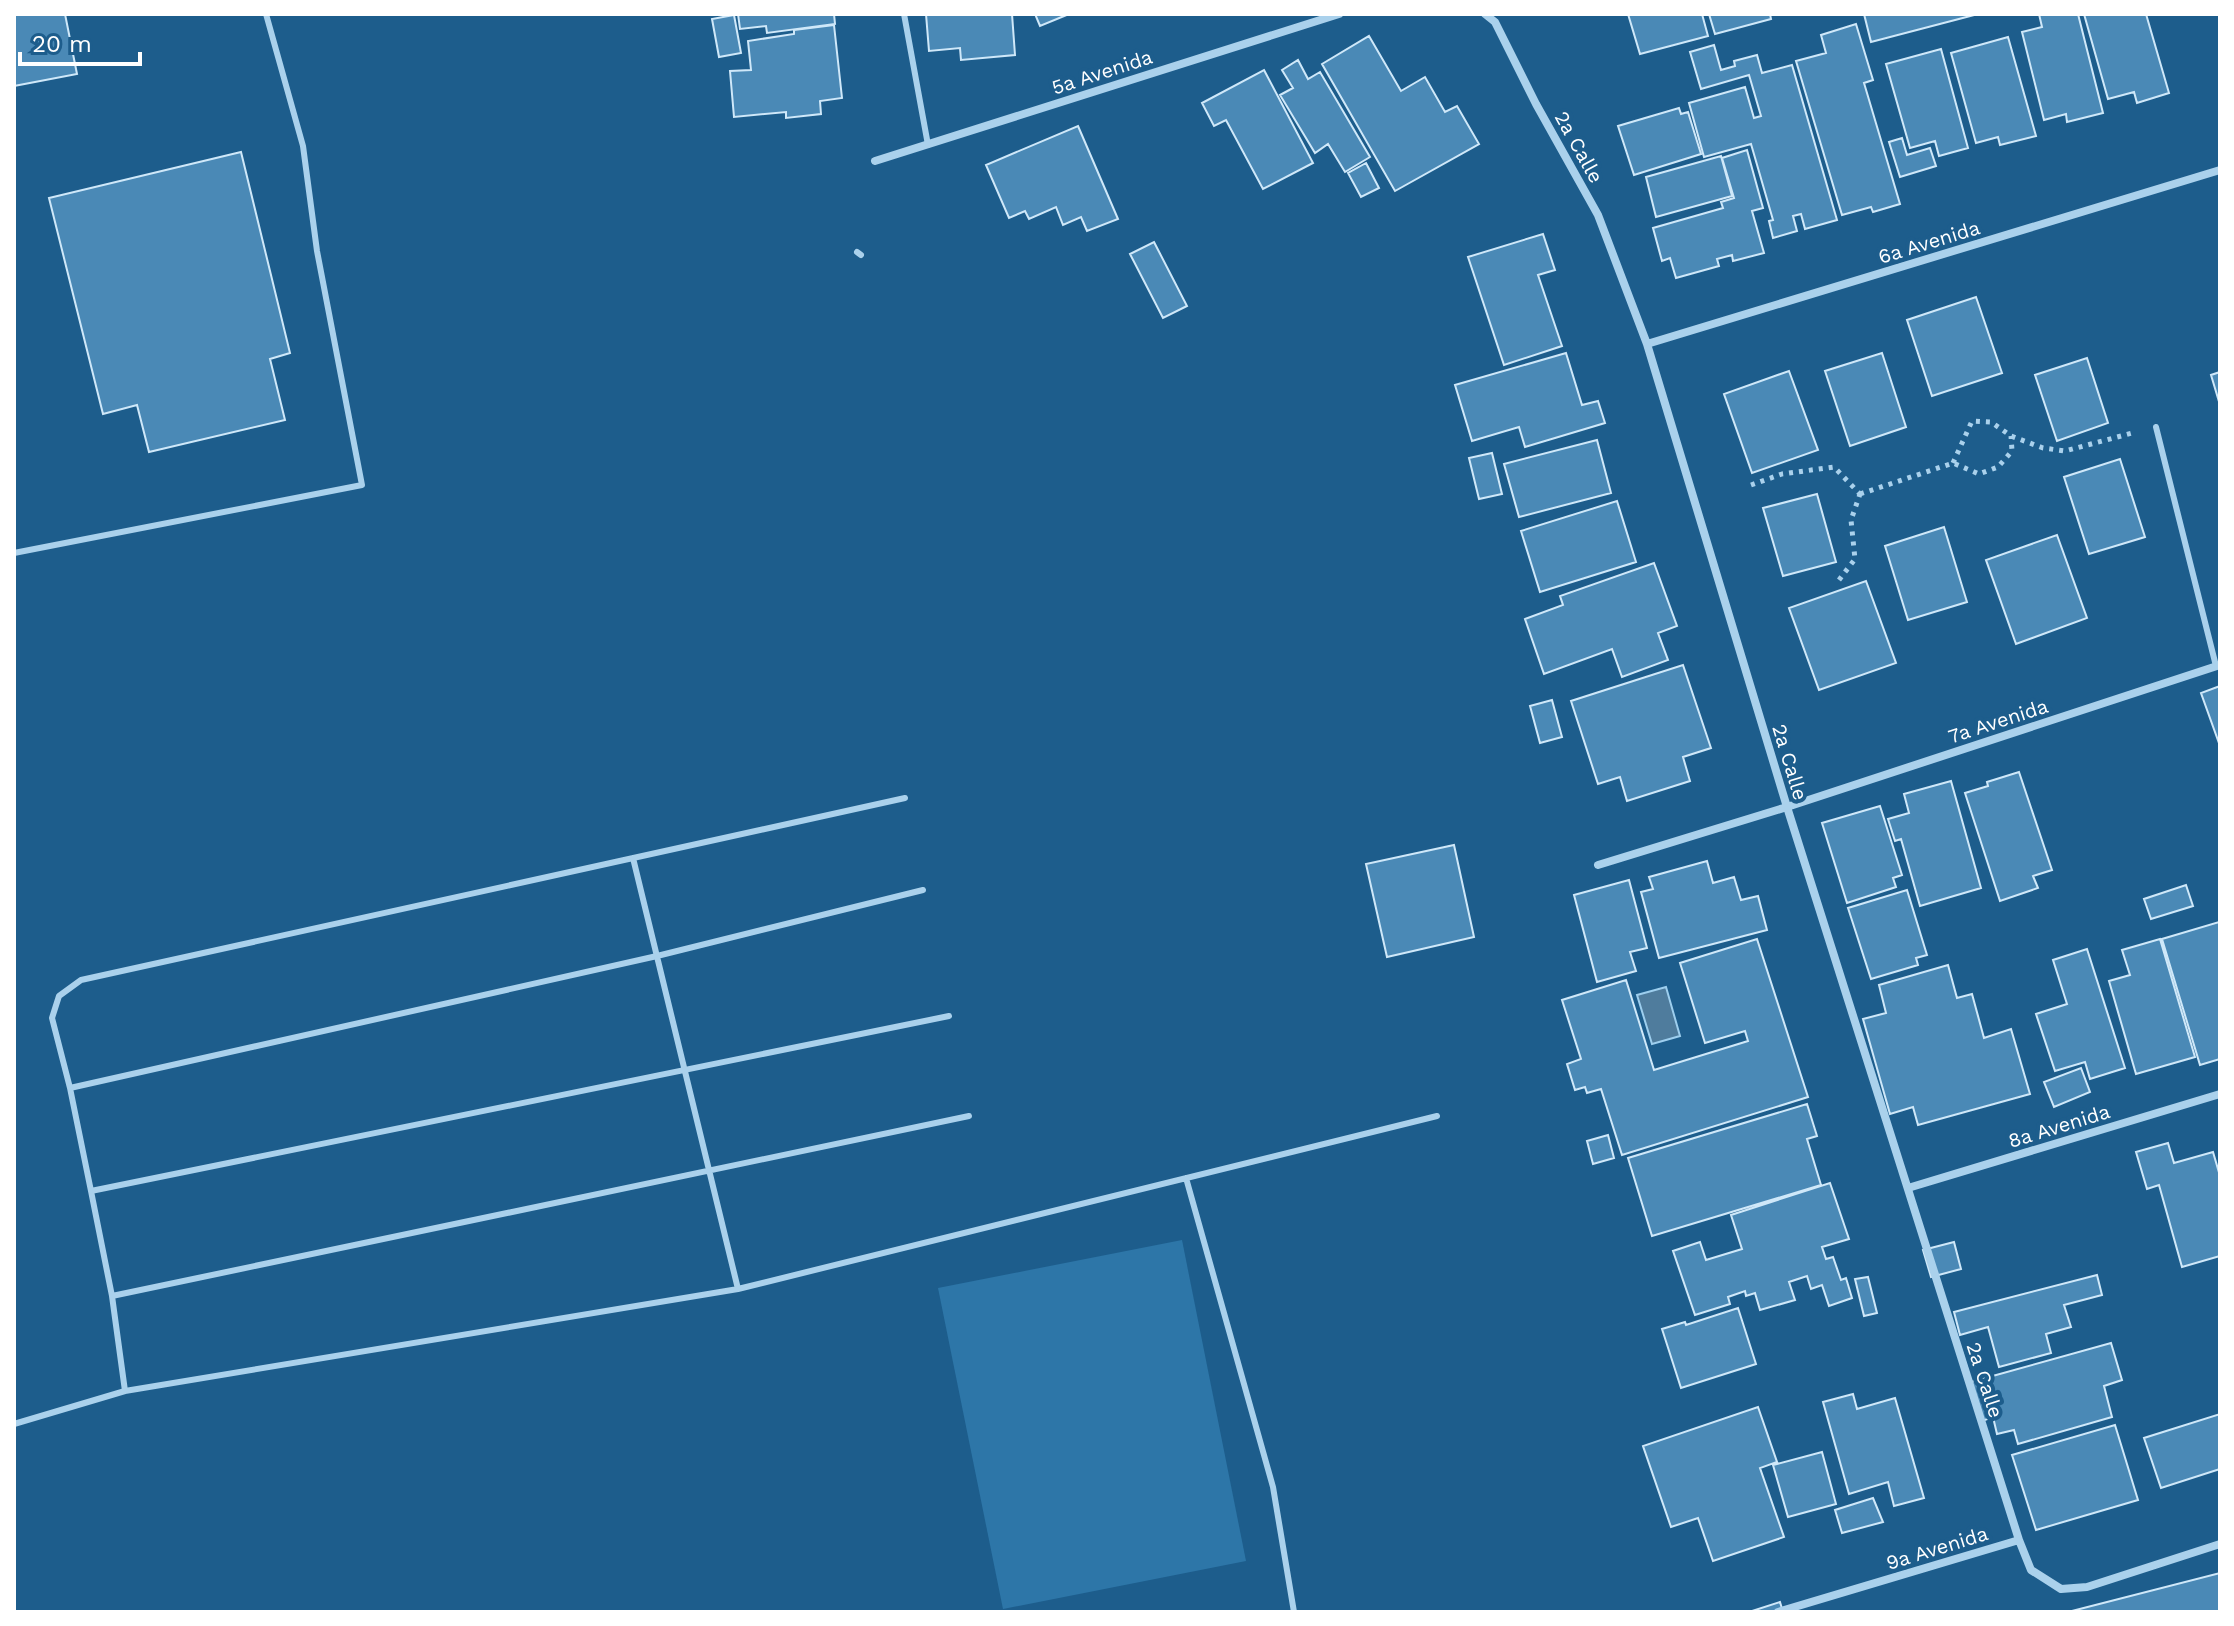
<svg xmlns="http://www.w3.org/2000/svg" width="2234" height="1626" font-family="'Work Sans',sans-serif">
	<rect width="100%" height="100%" fill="#1d5d8c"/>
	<path fill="#2d76a8" d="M1182,1240l64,321 -243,48 -65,-321z"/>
	<path fill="#4f7c9d" stroke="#9dceee" stroke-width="2" d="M1666,987l14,49 -28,8 -15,-49z"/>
	<path fill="#4a89b6" stroke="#cfe8f9" stroke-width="2" d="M14,14h51l12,60 -63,12z
		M738,14h96l1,10 -68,9 -1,-7 -26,3z
		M926,14h86l3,41 -54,5 -1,-12 -31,3z
		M1035,14h34l-29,12z
		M1628,14h74l6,22 -68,18z
		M1709,14h61l1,5 -56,15z
		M1864,14h114l-107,28z
		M2039,14h39l25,99 -36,9 -1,-8 -22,6 -22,-88 20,-5z
		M2084,14h62l23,79 -32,10 -3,-11 -26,7z
		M734,15l7,38 -22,4 -7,-38z
		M1856,24l17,56 -9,3 36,121 -27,8 -2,-5 -29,8 -46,-154 30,-8 -5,-18z
		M834,25l8,73 -22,3 1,13 -35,4v-6l-52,5 -4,-46 21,-1 -3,-29 46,-7v-4z
		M1369,36l32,55 24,-14 20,35 12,-6 22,38 -84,47 -73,-127z
		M2008,37l28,99 -36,9 -2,-8 -22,6 -25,-90z
		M1714,45l7,25 14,-4 -1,-5 23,-6 5,18 30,-8 45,155 -32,9 -4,-15 -8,2 4,15 -24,7 -4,-17 4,-1 -22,-76 -47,13 -15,-54 56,-16 9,31 7,-2 -12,-41 -48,14 -11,-37z
		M1941,49l27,99 -29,8 -4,-15 -25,7 -24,-84z
		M1298,60l10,19 12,-7 50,85 -25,15 -17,-28 -13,9 -35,-58 13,-7 -11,-18z
		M1264,70l49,93 -50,26 -37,-69 -12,6 -12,-23z
		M1679,108l2,6 7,-2 13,42 -67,21 -16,-49z
		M1078,126l40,93 -31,12 -6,-14 -18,8 -7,-18 -27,12 -4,-8 -16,7 -23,-53z
		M1902,138l5,17 23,-7 6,18 -36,11 -11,-35z
		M1747,150l16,58 -11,3 12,42 -31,8 -1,-6 -15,4 2,7 -43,12 -6,-20 -8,3 -9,-33 70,-20 -2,-6 13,-4 -12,-40z
		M241,152l49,201 -20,6 15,61 -136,32 -12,-47 -34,9 -54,-216z
		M1721,156l11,40 -76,21 -10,-40z
		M1366,163l13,25 -18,9 -13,-24z
		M1543,234l12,36 -17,5 24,71 -58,19 -36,-108z
		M1154,242l33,64 -24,12 -33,-64z
		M1976,297l26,76 -70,23 -25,-76z
		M1566,353l16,52 16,-4 7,22 -80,24 -6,-20 -47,14 -17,-56z
		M1882,353l24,74 -56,19 -25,-75z
		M2087,358l21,65 -51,18 -22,-66z
		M1789,371l29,79 -66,23 -28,-79z
		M2220,372v33l-9,-30z
		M1597,440l14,53 -92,24 -15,-53z
		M1492,453l10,41 -23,5 -10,-41z
		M2120,459l25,78 -56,17 -25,-77z
		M1817,494l19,68 -53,14 -20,-68z
		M1617,501l19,61 -96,30 -19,-61z
		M1944,527l23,75 -59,18 -23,-74z
		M2057,535l30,83 -71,26 -30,-84z
		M1654,563l23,63 -19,7 10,27 -46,17 -10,-28 -68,25 -19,-55 38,-14 -3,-9z
		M1866,581l30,82 -77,27 -30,-82z
		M1683,665l28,83 -28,9 7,24 -63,20 -7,-24 -22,7 -27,-83z
		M2220,686v60l-19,-53z
		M1552,700l10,37 -22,6 -10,-37z
		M2019,772l33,98 -19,6 5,12 -38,13 -35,-108 23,-7 -1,-4z
		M1951,781l30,107 -61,18 -19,-67 -6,2 -7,-22 21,-6 -5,-19z
		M1880,806l22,69 -9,3 3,9 -49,16 -25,-80z
		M1454,845l20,92 -87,20 -21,-93z
		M1707,861l6,22 21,-6 7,23 17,-4 9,34 -108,28 -18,-66 12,-3 -4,-12z
		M1629,880l18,68 -17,4 6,19 -39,11 -23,-87z
		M2186,885l7,21 -42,13 -7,-20z
		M1907,890l20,65 -11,3 2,7 -47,14 -23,-71z
		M2219,922l1,137 -20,6 -38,-126z
		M1757,939l51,158 -186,58 -21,-66 -14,4 -2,-6 -10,3 -8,-26 14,-5 -19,-59 64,-20 28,90 94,-29 -3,-10 -40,12 -25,-80z
		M2160,939l35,118 -59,17 -27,-93 21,-6 -8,-25z
		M2087,949l38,119 -35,11 -5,-17 -30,9 -19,-57 31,-10 -14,-44z
		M1948,965l9,33 15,-4 12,44 27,-9 19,65 -112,31 -5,-18 -23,7 -27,-95 23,-6 -7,-28z
		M2081,1068l9,24 -36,15 -10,-25z
		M1807,1104l10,32 -10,3 14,46 -169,51 -24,-78z
		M1608,1135l6,23 -21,6 -6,-23z
		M2168,1143l6,20 39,-11 7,24v80l-38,11 -23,-82 -12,4 -11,-37z
		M1830,1183l19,56 -27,8 4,12 7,-2 8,23 5,-2 6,20 -23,8 -7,-21 -11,4 -4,-13 -18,6 6,18 -35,10 -5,-17 -9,3 -1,-5 -17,6 2,7 -35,11 -22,-64 27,-9 6,18 36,-11 -11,-34z
		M1954,1242l7,27 -30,8 -8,-27z
		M2097,1275l5,20 -38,10 7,22 -25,7 5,19 -52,14 -11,-40 -28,8 -6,-23z
		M1868,1277l9,36 -13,3 -9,-37z
		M1738,1308l18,56 -75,24 -19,-59 23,-7 1,3z
		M2111,1343l11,37 -18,6 8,31 -94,27 -4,-14 -17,4 -4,-17 -11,4 -11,-39z
		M1853,1394l4,15 38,-11 29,100 -30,8 -6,-24 -39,12 -26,-92z
		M1758,1407l19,55 -17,6 24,69 -71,24 -15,-43 -27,9 -28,-81z
		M2220,1414v55l-59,19 -17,-50z
		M2115,1425l23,75 -102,30 -24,-75z
		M1822,1452l14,52 -48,13 -15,-52z
		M1873,1498l10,24 -41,11 -7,-23z
		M2220,1573v39h-152z
		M1780,1602l3,10h-34z"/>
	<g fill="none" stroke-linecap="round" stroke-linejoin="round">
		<path stroke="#aad1ec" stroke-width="5" stroke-dasharray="4 6" stroke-linecap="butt" d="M1953,463l19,-42 19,1 20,14 32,12 22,3 71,-19
			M1751,485l31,-11 52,-7 26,27
			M1860,494l93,-31 26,11 19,-7 14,-16 -1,-15
			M1839,580l16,-21 -4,-39 9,-26"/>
		<path stroke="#aad1ec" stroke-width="6" d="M904,14l24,131
			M857,252l4,3
			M2156,427l60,239
			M14,553l348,-68 -45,-234 -14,-105 -37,-132
			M633,858l105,431
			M70,1088l587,-132 266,-66
			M1186,1178l87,309 21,125
			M91,1191l858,-175
			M112,1296l857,-180
			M125,1391l-13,-95 -21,-105 -21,-103 -18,-70 7,-22 22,-16 824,-182
			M14,1424l111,-33 613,-102 699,-173"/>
		<path stroke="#aad1ec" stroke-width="8" d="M1485,14l10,8 41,82 62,111 49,129 140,463 232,733
			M875,161l464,-147
			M1647,344l573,-174
			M1598,865l189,-58 433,-142
			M1908,1188l312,-94
			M1778,1612l241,-72 12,30 30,19 26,-2 133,-43"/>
	</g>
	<g text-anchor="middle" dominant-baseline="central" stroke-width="8" stroke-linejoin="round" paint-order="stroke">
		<g font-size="20" fill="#fff" stroke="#1d5d8c">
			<text transform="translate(1102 72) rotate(-18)">5a Avenida</text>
			<text transform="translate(1579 147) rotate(61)">2a Calle</text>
			<text transform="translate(1929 242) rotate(-17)">6a Avenida</text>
			<text transform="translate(1998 721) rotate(-18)">7a Avenida</text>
			<text transform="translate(1790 762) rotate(73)">2a Calle</text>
			<text transform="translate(2059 1126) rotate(-17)">8a Avenida</text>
			<text transform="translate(1985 1380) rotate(72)">2a Calle</text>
			<text transform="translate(1937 1548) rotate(-17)">9a Avenida</text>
		</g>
	</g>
	<rect width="2234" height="1626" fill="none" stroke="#ffffff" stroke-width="32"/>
	<path d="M20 52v12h120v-12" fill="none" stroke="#ffffff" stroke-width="4"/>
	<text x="32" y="52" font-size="24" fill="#ffffff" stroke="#1d5d8c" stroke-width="6" paint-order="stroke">20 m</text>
</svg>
